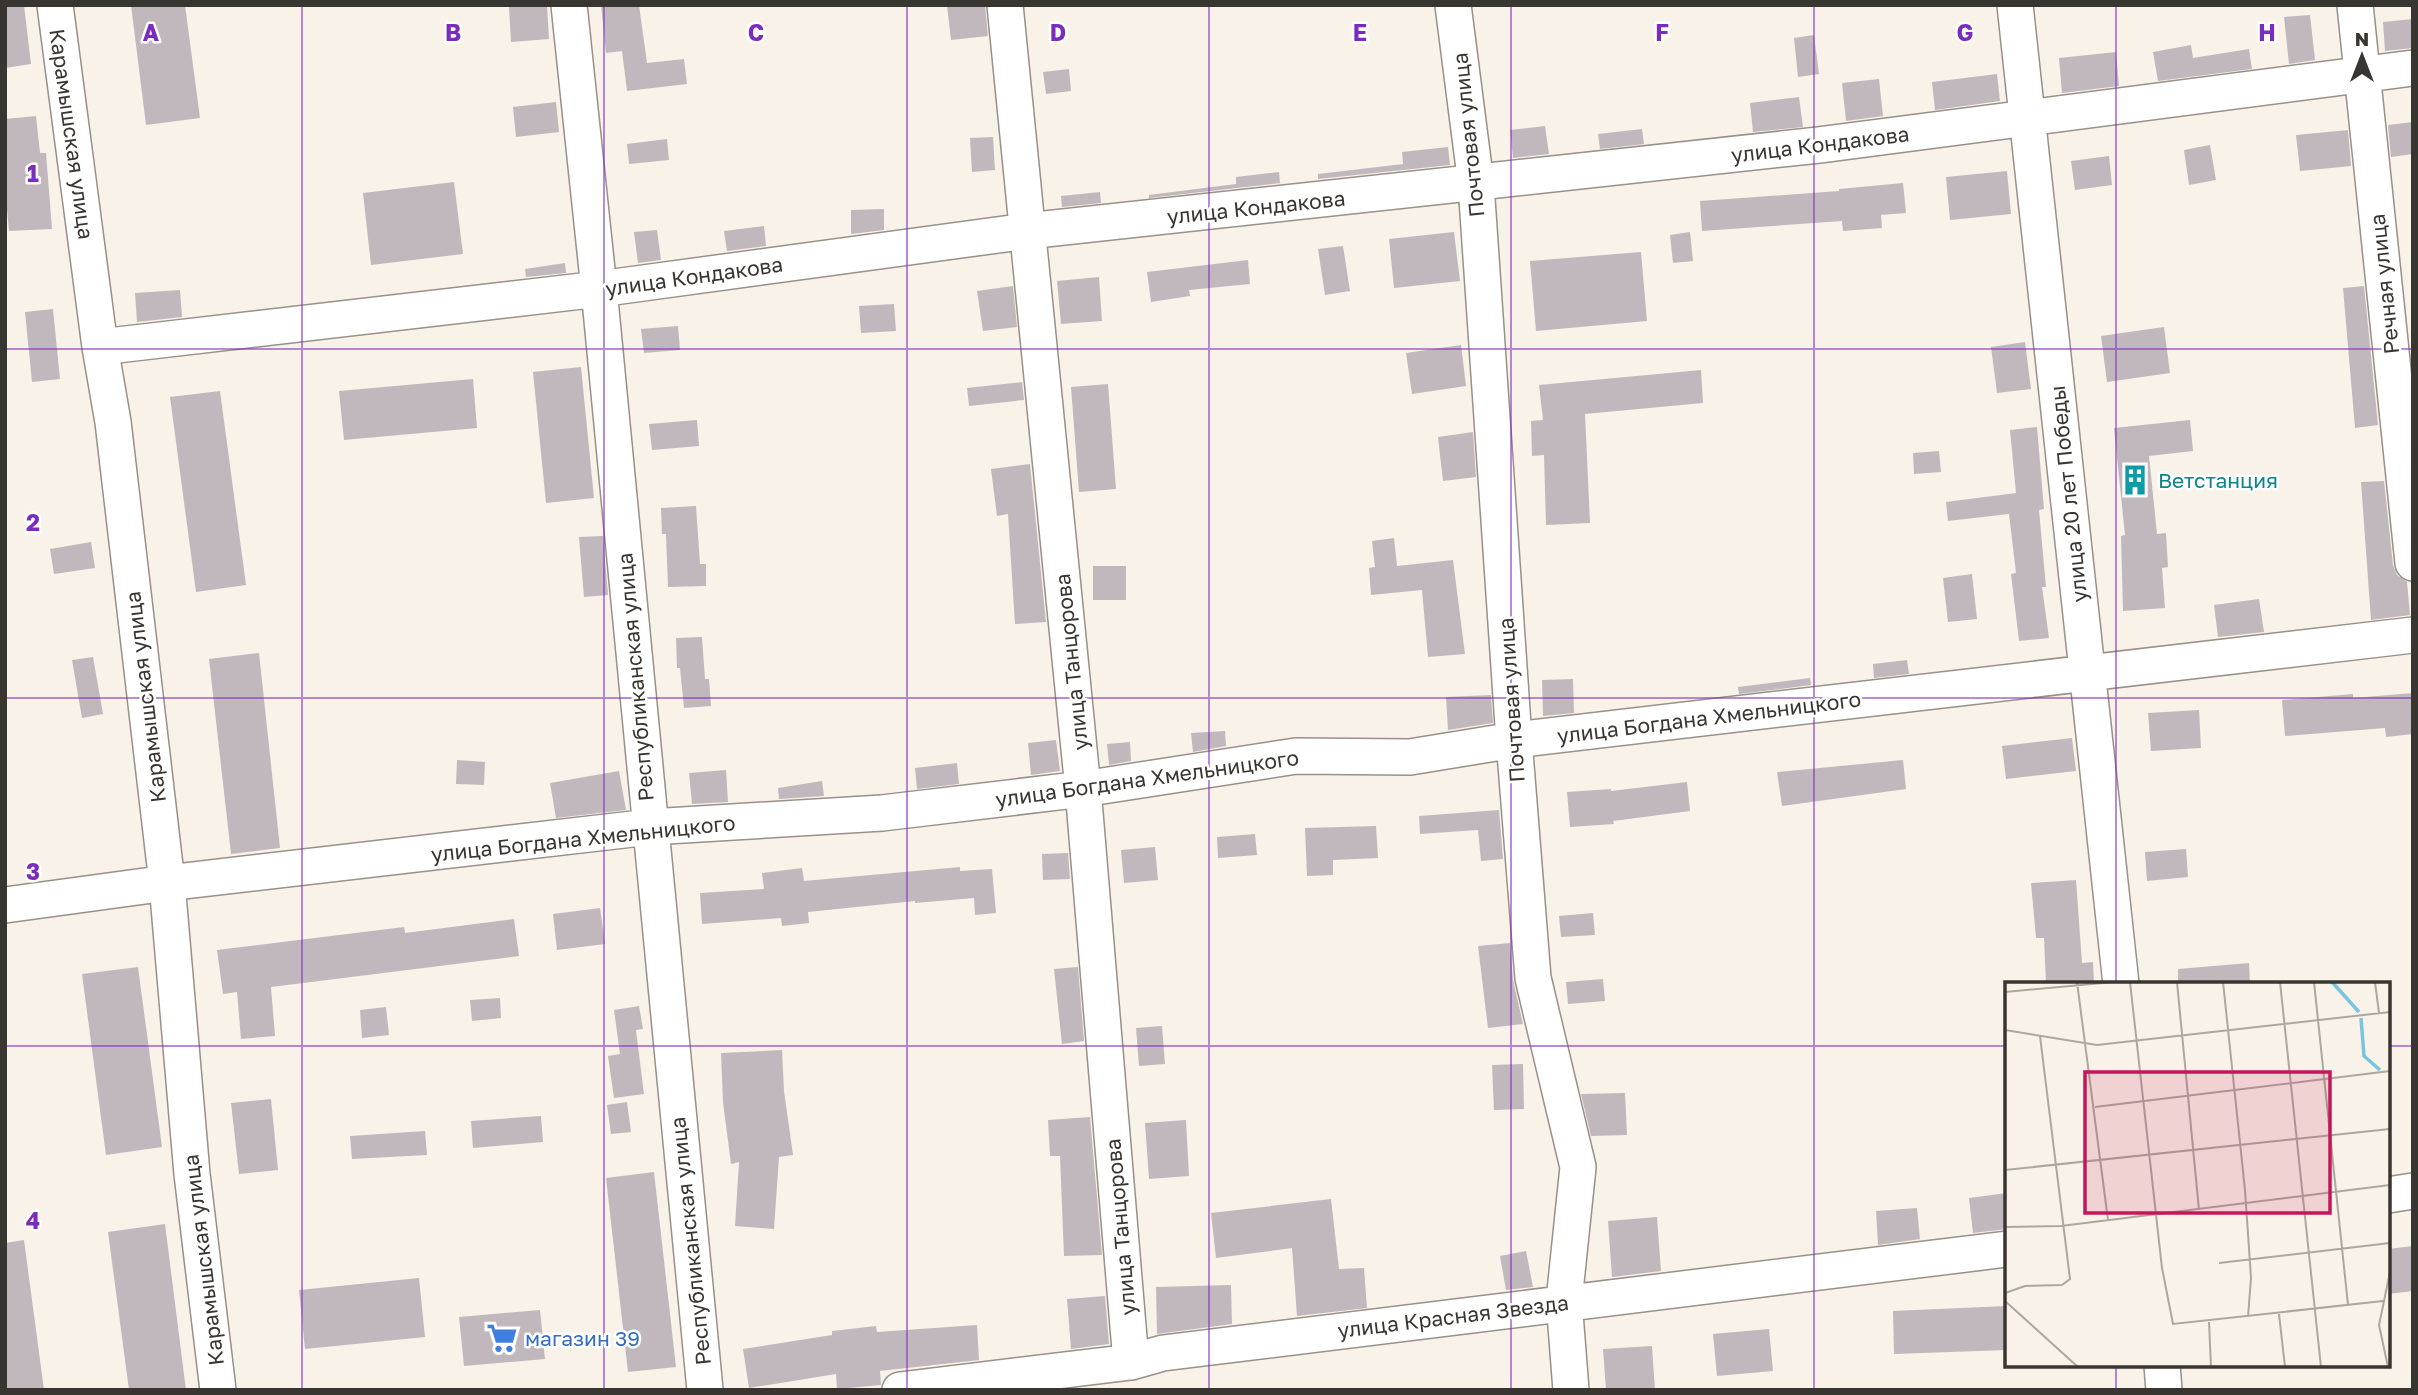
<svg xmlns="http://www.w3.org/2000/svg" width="2418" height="1395" font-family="'Golos Text',sans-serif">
	<rect width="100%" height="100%" fill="#f8f2e8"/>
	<path fill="#c1b8be" d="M5,5h19l7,59 -26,4z
		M131,5h54l15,113 -54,7z
		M547,5l2,34 -38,3 -2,-35z
		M601,5h38l8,58 37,-4 3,25 -60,7 -5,-40 -16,2z
		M947,5h38l3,31 -37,4z
		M2310,15l5,45 -26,4 -5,-47z
		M2413,19v29l-28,3 -2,-29z
		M1814,35l5,39 -21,3 -4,-39z
		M2191,45l2,13 56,-9 3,20 -94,12 -5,-29z
		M2116,52l3,34 -57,7 -3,-35z
		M1069,69l2,22 -25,3 -3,-22z
		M1997,74l3,27 -65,9 -3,-28z
		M1879,79l4,37 -37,5 -4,-38z
		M1799,97l4,30 -50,5 -3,-29z
		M556,102l3,30 -43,5 -3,-30z
		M36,116l4,37h6l6,76 -43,2 -4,-43v-69z
		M2413,122v32l-22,3 -3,-32z
		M1545,126l4,28 -36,4 -3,-28z
		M1642,129l2,15 -44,5 -2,-15z
		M2348,130l3,36 -51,5 -4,-36z
		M993,137l2,33 -23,2 -2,-34z
		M667,139l2,21 -40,4 -2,-20z
		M2210,145l6,35 -27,5 -5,-35z
		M1448,147l2,18 -132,14v-5l85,-10 -1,-12z
		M2109,156l3,29 -37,5 -4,-29z
		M2007,171l4,43 -61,6 -4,-43z
		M1279,172l1,11 -131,15v-3l87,-11v-7z
		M454,182l9,72 -92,11 -8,-72z
		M1903,183l3,30 -25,2 1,13 -39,3 -1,-10 -140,10 -2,-30 139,-10v-2z
		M1100,192l1,11 -39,4 -1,-11z
		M884,209v21l-33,4v-24z
		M764,226l2,20 -39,5 -3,-20z
		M657,230l4,30 -23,3 -4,-31z
		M1454,232l6,49 -66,7 -5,-49z
		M1690,232l3,29 -20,2 -3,-28z
		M1343,246l7,45 -25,4 -7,-46z
		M1641,252l6,69 -111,10 -6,-70z
		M1248,260l2,24 -61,6 1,6 -39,6 -4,-30z
		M565,263l1,10 -40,4 -1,-8z
		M1099,277l3,44 -41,3 -4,-43z
		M1013,286l4,41 -34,4 -6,-40z
		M2364,286l14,139 -23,3 -12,-140z
		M180,290l2,27 -45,5 -2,-29z
		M894,304l2,27 -35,2 -2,-27z
		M53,309l7,70 -28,3 -7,-70z
		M678,326l2,24 -36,3 -3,-24z
		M2164,327l6,46 -63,9 -6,-46z
		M2025,342l6,47 -34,4 -6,-46z
		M1461,345l5,41 -54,8 -6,-41z
		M581,367l13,131 -48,5 -13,-131z
		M1701,370l2,33 -118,11 5,109 -44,2 -2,-70 -12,1 -1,-35 12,-1 -4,-35z
		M473,379l4,49 -133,12 -5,-49z
		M1022,382l2,18 -55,6 -2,-18z
		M1108,384l8,105 -37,3 -8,-105z
		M220,391l26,194 -50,7 -26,-195z
		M697,420l2,26 -47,4 -3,-26z
		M2190,420l3,31 -44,5 8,78 9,-1 2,34 -6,1 3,40 -42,3 -2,-75 4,-1 -11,-107z
		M2037,427l7,82 -5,1 7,77h-4l7,51 -30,3 -8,-67 5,-1 -7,-59 -61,7 -2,-19 70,-9 -6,-63z
		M1473,432l3,45 -33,4 -5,-44z
		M1939,451l2,21 -27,2 -1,-21z
		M1030,464l16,158 -31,2 -7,-110 -11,2 -6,-47z
		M2384,481l9,84 4,10 10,7 3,33 -39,5 -10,-138z
		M696,506l4,58h6v22l-38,1 -2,-53h-4l-1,-26z
		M603,536l5,59 -24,2 -5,-60z
		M1394,538l3,28 56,-6 12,94 -37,3 -6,-67 -51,5 -2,-27 6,-1 -3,-26z
		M91,542l4,26 -41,6 -4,-25z
		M1093,566h33v34h-33z
		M1972,574l5,45 -29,3 -5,-44z
		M2259,599l5,33 -46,5 -4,-32z
		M702,637l3,42h4l2,27 -27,2 -4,-40h-3l-1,-30z
		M259,653l21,195 -49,6 -22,-195z
		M93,657l10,57 -21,4 -10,-58z
		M1907,660l2,14 -35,4 -1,-14z
		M1810,678l1,7 -72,9 -1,-7z
		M1573,679l1,34 -31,3 -1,-36z
		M2413,693v41l-27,3 -1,-9 -100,8 -3,-36 71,-6v4z
		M1491,695l2,28 -45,7 -2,-33z
		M2199,710l2,38 -50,3 -3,-38z
		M1225,731l1,15 -33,6 -2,-19z
		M2072,738l4,33 -70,8 -4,-33z
		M1056,740l4,31 -29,4 -3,-32z
		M1130,742l1,19 -22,4 -2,-21z
		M457,760l28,2 -1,23 -28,-1z
		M1903,760l3,29 -124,17 -5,-34z
		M957,763l2,21 -42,5 -2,-21z
		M726,770l2,32 -36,2 -3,-31z
		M619,771l7,39 -70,8 -6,-35z
		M822,781l2,15 -45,3 -1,-11z
		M1687,782l3,29 -77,10 1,3 -44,3 -3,-35 44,-3v2z
		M1499,810l4,49 -22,2 -3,-31 -58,4 -1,-18z
		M1376,826l2,32 -45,2v15l-26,1 -2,-48z
		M1255,834l2,21 -39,3 -1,-21z
		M1155,847l3,33 -34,3 -3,-33z
		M2186,849l2,28 -41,4 -2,-29z
		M1068,853l2,26 -27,1 -1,-26z
		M960,867v4l32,-2 4,44 -21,2 -1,-17 -59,5v-2l-107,11 1,11 -27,3 -1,-8 -79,6 -2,-31 64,-4 -2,-16 40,-5 2,13z
		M2076,880l6,83 11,-1 1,22h-48l-2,-46h-8l-5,-55z
		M600,908l5,36 -48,6 -4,-36z
		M1593,913l2,22 -34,2 -2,-21z
		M514,919l5,37 -248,31 4,49 -34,3 -4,-47 -14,2 -6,-44 187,-23 1,6z
		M1510,943l3,37 10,44 -35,4 -10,-82z
		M2249,963l1,21h-72v-15z
		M138,967l24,180 -56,8 -24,-181z
		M1078,967l6,74 -22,3 -8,-75z
		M1603,979l2,22 -37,3 -2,-22z
		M500,998l1,20 -29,3 -2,-21z
		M639,1006l4,23 -7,1 8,64 -30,4 -6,-42 12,-2 -6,-44z
		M386,1007l3,28 -27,3 -2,-28z
		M1162,1026l3,38 -26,2 -3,-38z
		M782,1050l2,41 9,64 -14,2 -5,72 -39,-3 4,-64 -8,2 -8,-62 -2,-49z
		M1523,1064l1,45 -30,1 -2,-45z
		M1625,1093l2,42 -36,1 -10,-42z
		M271,1099l7,71 -39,4 -8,-71z
		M627,1102l4,30 -20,2 -4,-29z
		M541,1116l2,26 -70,6 -2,-27z
		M1090,1117l12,138 -38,1 -4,-100h-10l-2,-36z
		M1186,1120l3,56 -40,3 -4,-56z
		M425,1131l2,24 -75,4 -2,-23z
		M654,1172l22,195 -48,5 -22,-194z
		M2007,1193v36l-34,4 -4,-35z
		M1331,1199l8,70 25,-1 3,40 -70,8 -5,-68 -76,10 -5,-45z
		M1917,1208l3,31 -42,6 -2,-34z
		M1657,1217l4,54 -49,6 -4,-56z
		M165,1224l21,166h-57l-21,-158z
		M24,1240l20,150h-39v-147z
		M2413,1246v45l-25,3v-45z
		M1526,1251l7,36 -27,3 -6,-34z
		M419,1278l6,59 -120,12 -6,-59z
		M1231,1285l1,39 -75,10 -1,-47z
		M1105,1296l4,48 -38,5 -4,-50z
		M2007,1306v44l-113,4 -1,-43z
		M540,1310l5,49 -81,7 -5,-49z
		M977,1325l2,35 -99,11 1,14 -44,4 -1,-15 -87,14 -6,-39 89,-14v-4l44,-5 1,6z
		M1769,1329l4,42 -56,5 -4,-42z
		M1652,1346l3,44h-49l-3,-41z"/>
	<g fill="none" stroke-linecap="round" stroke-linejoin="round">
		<g stroke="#979188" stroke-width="38">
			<path id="minor" d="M55,5l45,342 13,75 54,461 25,291 26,216
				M569,5l30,284 106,1101
				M1005,5l78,784 48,573
				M1453,5l23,179 38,556 19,238 45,189 -14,134 7,89
				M2015,5l106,979
				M2355,5l58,558
				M100,347l499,-58 428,-58 792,-86 594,-77
				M5,905l162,-22 483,-56 232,-14 201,-24 213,-33 114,1 104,-17 899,-105
				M2388,1195l25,-4
				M2162,1365l2,25
				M900,1390l231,-28 32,-9 844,-104"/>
		</g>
		<use href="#minor" stroke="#fff" stroke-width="35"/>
	</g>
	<path fill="none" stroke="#7b2cbf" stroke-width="2" stroke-opacity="0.55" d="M302,5v1385M604,5v1385M907,5v1385M1209,5v1385M1511,5v1385M1814,5v1385M2116,5v979M5,349h2408M5,698h2408M5,1046h2002M2388,1046h25M2116,1365v25"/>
	<defs>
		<g id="building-bare" transform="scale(2.415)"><path d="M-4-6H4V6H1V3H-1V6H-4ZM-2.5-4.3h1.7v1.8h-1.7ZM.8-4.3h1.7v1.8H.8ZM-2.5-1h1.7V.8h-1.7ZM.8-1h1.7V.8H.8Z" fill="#0f9aa8" stroke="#fff" stroke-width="2.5" paint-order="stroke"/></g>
		<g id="supermarket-bare" transform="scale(2.415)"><path d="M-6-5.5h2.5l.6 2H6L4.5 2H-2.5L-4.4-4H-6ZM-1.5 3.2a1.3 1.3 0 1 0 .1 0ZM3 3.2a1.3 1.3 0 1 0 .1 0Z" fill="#3f7fe0" stroke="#fff" stroke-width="2.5" paint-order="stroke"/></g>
	</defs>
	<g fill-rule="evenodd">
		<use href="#building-bare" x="2135" y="480"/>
		<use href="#supermarket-bare" x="502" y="1338"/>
	</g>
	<g text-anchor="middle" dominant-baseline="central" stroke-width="5" stroke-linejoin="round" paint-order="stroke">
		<g font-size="21" fill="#393632" stroke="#fff">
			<text transform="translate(72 134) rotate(82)">Карамышская улица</text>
			<text transform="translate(1468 135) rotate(-96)">Почтовая улица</text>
			<text transform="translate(1820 144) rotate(-7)">улица Кондакова</text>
			<text transform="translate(1256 207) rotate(-6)">улица Кондакова</text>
			<text transform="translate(694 276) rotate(-8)">улица Кондакова</text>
			<text transform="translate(2384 284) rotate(-96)">Речная улица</text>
			<text transform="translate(2068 494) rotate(-96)">улица 20 лет Победы</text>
			<text transform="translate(1071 662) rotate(-96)">улица Танцорова</text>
			<text transform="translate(635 677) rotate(-95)">Республиканская улица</text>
			<text transform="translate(145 697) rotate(-97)">Карамышская улица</text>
			<text transform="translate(1511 700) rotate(-94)">Почтовая улица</text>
			<text transform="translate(1709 717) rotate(-7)">улица Богдана Хмельницкого</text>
			<text transform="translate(1147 778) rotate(-8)">улица Богдана Хмельницкого</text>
			<text transform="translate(583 838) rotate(-6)">улица Богдана Хмельницкого</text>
			<text transform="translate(1120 1227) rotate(-95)">улица Танцорова</text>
			<text transform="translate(690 1241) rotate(-96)">Республиканская улица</text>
			<text transform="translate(203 1260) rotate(-97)">Карамышская улица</text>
			<text transform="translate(1453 1316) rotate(-7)">улица Красная Звезда</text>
		</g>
		<g font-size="21" fill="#0d838f" stroke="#fff" text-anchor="start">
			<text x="2158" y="480">Ветстанция</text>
		</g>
		<g font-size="21" fill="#366cbe" stroke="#fff" text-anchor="start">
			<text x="525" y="1338">магазин 39</text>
		</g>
	</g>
	<g transform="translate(2005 982)">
		<rect width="385" height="385" fill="#f8f2e8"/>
		<path fill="none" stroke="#7bc4e0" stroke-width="3.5" d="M327,0l27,30M356,36l3,38 16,14"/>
		<path fill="none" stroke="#aca79f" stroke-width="2" d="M72,0l31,238M125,0l32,286 11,56 210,-23M172,0l22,228M218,0l22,208 6,88 -3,39M275,0l41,385M309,0l34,323M370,0l4,31M0,10l109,-10M0,48l92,15 293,-33M90,125l295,-36M0,188l385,-41M0,245l56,-1 329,-41M214,281l171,-20M0,311l20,-7 37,-1 8,-6 -30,-243M0,319l73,66M274,332l6,53M204,340l2,45M383,385l-9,-42 11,-53"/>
		<path fill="#c2185b" fill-opacity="0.15" stroke="#c2185b" stroke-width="3.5" d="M80,90h245v141h-245z"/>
		<rect width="385" height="385" fill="none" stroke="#393632" stroke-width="3.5"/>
	</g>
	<g font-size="23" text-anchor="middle" font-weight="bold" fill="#7b2cbf" stroke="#fff" stroke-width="5" stroke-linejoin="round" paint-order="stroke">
		<text x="151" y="41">A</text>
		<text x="453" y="41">B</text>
		<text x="756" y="41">C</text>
		<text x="1058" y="41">D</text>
		<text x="1360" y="41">E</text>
		<text x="1662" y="41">F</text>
		<text x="1965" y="41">G</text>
		<text x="2267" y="41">H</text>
		<text x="33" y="182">1</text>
		<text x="33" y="531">2</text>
		<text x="33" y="880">3</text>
		<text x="33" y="1229">4</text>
	</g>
	<rect width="2418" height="1395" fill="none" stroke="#393632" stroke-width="14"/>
	<g transform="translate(2362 56)" stroke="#ffffff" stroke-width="5" paint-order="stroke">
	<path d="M0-5L12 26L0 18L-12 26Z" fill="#393632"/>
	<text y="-10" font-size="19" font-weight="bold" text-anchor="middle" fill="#393632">N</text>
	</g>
</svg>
